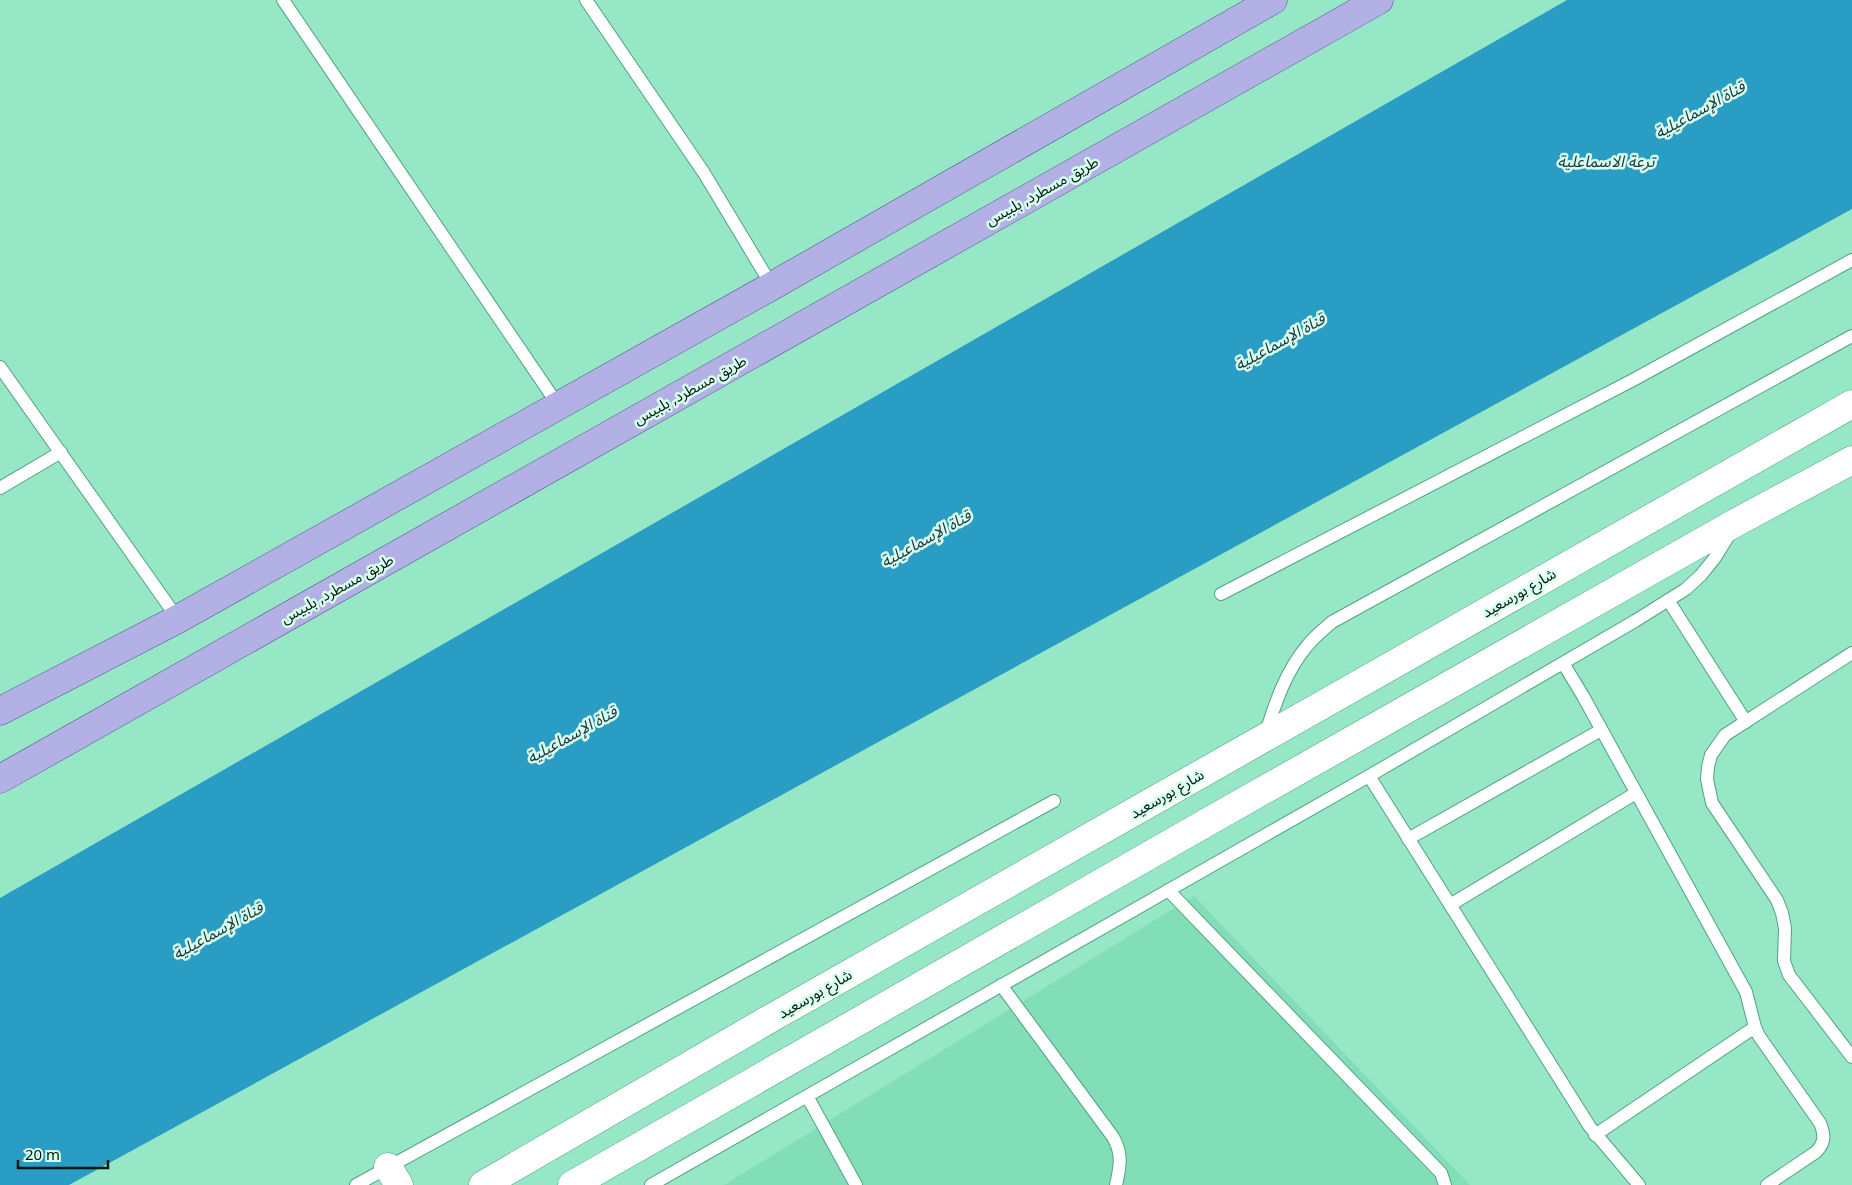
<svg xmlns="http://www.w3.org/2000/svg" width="1852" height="1185" font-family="Georgia,'Noto Sans Arabic',serif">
	<rect width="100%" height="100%" fill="#96e7c5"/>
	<path fill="#82deb7" d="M1194,896l276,289h-746z"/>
	<path fill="#299dc3" d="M1567,0h285v209l-1783,976h-69v-287z"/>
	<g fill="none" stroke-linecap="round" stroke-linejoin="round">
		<g stroke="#51a282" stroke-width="14">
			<path id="lane" d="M283,0l275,405
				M586,0l118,173 68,113
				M0,367l178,252
				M0,488l61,-36
				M1221,594l412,-214 219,-120
				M1668,600l78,122
				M1852,653l-127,82 -14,20 -3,12 -1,12 5,24 65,97 5,13 3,15 -1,33 5,14 63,82
				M1563,663l20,33 163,296 9,35 4,9 61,87c5,12 5,20 -4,29l-49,33
				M1266,733c9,-30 20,-62 41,-87 7,-9 17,-17 25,-24l520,-286
				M1369,776l221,351 49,58
				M1408,839l193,-109
				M1168,890l273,283 4,12
				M1450,905l186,-112
				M1001,985l112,152c10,17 7,30 3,48
				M807,1096l49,89
				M1595,1135l160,-108
				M356,1185l698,-384
				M651,1185l718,-409 266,-155 51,-32 15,-14 13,-16 17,-27"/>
		</g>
		<g stroke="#51a282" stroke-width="29">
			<path id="secondary" d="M388,1167l11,18
				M483,1185l290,-168 1079,-613
				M572,1185l632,-361 531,-301 117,-63"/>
		</g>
		<g stroke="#54598f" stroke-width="29">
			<path id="primary" d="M0,711l178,-92 594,-333 501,-286
				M0,779l1379,-779"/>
		</g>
		<use href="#lane" stroke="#fff" stroke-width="12"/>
		<use href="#secondary" stroke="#fff" stroke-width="28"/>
		<use href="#primary" stroke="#b3b0e5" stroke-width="28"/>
	</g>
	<g text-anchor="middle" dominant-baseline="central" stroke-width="5" stroke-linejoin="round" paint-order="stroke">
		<g font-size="15" fill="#011910" stroke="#d8ffed">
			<text transform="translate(1042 191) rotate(-29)">طريق مسطرد, بلبيس</text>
			<text transform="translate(690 390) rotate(-29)">طريق مسطرد, بلبيس</text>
			<text transform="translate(337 589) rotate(-29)">طريق مسطرد, بلبيس</text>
			<text transform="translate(1519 593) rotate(-30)">شارع بورسعيد</text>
			<text transform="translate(1167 794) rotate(-30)">شارع بورسعيد</text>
			<text transform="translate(815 994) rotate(-30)">شارع بورسعيد</text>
		</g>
		<g font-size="16" font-style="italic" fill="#1d353f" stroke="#d8ffed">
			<text transform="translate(1700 110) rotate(-29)">قناة الإسماعيلية</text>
			<text x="1606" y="162">ترعة الاسماعلية</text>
			<text transform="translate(1280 342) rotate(-29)">قناة الإسماعيلية</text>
			<text transform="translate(926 539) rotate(-29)">قناة الإسماعيلية</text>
			<text transform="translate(572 735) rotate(-29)">قناة الإسماعيلية</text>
			<text transform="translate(218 931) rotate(-29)">قناة الإسماعيلية</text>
		</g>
	</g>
	<path d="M18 1160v8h90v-8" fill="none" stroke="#011910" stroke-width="2.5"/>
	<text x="25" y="1160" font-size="15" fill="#011910" stroke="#d8ffed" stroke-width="4" paint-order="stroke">20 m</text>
</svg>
